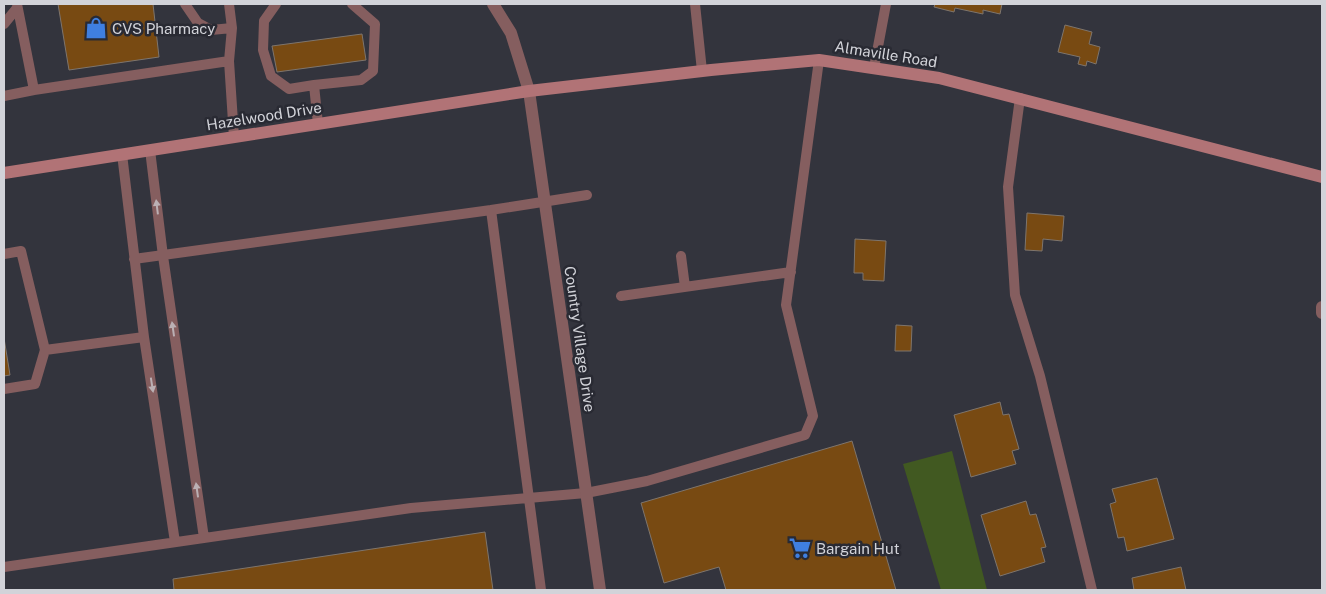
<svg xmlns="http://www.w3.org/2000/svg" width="1326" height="594" font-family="'Public Sans',sans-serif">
	<rect width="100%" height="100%" fill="#33343d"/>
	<path fill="#415921" d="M952,451l35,139h-46l-38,-126z"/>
	<path fill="#784a12" stroke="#7e756d" d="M58,4h95l6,53 -90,13z
		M935,4h67l-2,10 -17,-4v4l-28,-6 -1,4 -20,-5z
		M1065,25l27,7 -3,12 11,3 -4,17 -9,-3 -1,5 -8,-2 2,-7 -22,-5z
		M362,34l4,26 -89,12 -5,-26z
		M1027,213l37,3 -2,25 -19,-2 -1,12 -17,-1z
		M855,239l31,2 -2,40 -21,-1v-7h-9z
		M896,325l16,1 -1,25h-16z
		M4,338l6,37 -6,1z
		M1000,402l3,13 6,-1 10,35 -7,2 4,13 -45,13 -17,-62z
		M852,441l44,149h-170l-7,-23 -55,16 -23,-80z
		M1157,478l17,61 -47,12 -3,-14 -6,1 -8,-34 6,-2 -4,-13z
		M1026,501l4,14 6,-1 10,33 -5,1 4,14 -45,14 -19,-61z
		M485,532l8,58h-319l-1,-11z
		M1181,567l5,23h-52l-2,-12z"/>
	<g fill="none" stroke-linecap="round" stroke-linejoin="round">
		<path stroke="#855e5f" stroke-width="10" d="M17,4l17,86 195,-29
			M185,4l13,19 13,7 21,-2
			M229,4l3,24 -3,33 5,76
			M276,4l-12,17 -1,29 8,26 18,13 25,-4
			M695,4l7,67
			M4,24l13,-16
			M874,68l12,-64
			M4,96l30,-6
			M1020,98l-12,89 7,108 25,81 52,214
			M318,124l-4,-39 47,-5 12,-9 2,-47 -23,-20
			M150,150l13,106 41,282
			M122,154l22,183 31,205
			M491,210l96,-15
			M4,254l17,-3 24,99
			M681,256l4,31
			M134,259l357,-49 50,380
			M621,296l170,-24
			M4,389l31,-5 10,-34 99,-13
			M4,567l407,-59 175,-15 61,-12 158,-46 8,-19 -27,-111 33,-245"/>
		<path stroke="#855e5f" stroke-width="12" d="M493,4l18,29 18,58 71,499
			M1322,307v6"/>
		<path stroke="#b17376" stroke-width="12" d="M4,173l525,-82 182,-21 108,-10 120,18 383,99"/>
	</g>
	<defs><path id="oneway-solid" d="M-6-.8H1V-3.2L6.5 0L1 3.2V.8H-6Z" transform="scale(1.25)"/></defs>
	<g fill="#bbb0b4">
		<use href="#oneway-solid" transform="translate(157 207) rotate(-97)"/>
		<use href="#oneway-solid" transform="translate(173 329) rotate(-98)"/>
		<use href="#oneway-solid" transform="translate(152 385) rotate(81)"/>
		<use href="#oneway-solid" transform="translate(197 490) rotate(-98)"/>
	</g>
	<defs>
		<g id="shop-bare" transform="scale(1.725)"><path d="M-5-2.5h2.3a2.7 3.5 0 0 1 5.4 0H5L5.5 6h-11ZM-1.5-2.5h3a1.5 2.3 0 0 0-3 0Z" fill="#3f7fe0" stroke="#292a33" stroke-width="2.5" paint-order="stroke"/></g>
		<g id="supermarket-bare" transform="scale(1.725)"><path d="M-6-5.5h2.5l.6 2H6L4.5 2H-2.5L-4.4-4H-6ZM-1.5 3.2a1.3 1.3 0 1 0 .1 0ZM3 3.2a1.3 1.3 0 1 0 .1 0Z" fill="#3f7fe0" stroke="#292a33" stroke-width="2.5" paint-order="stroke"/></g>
	</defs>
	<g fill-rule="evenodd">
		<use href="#shop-bare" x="96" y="28"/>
		<use href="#supermarket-bare" x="800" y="548"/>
	</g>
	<g text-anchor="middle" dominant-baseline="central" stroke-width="5" stroke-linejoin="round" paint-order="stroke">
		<g font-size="15" fill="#d2d3d9" stroke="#292a33" text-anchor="start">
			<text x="112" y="28">CVS Pharmacy</text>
			<text x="816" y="548">Bargain Hut</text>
		</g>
		<g font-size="15" fill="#d2d3d9" stroke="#292a33">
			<text transform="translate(886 54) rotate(9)">Almaville Road</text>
			<text transform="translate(264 116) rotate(-9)">Hazelwood Drive</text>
			<text transform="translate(580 339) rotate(82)">Country Village Drive</text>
		</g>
	</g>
	<rect width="1326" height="594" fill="none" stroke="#d2d3d9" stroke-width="10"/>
</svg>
